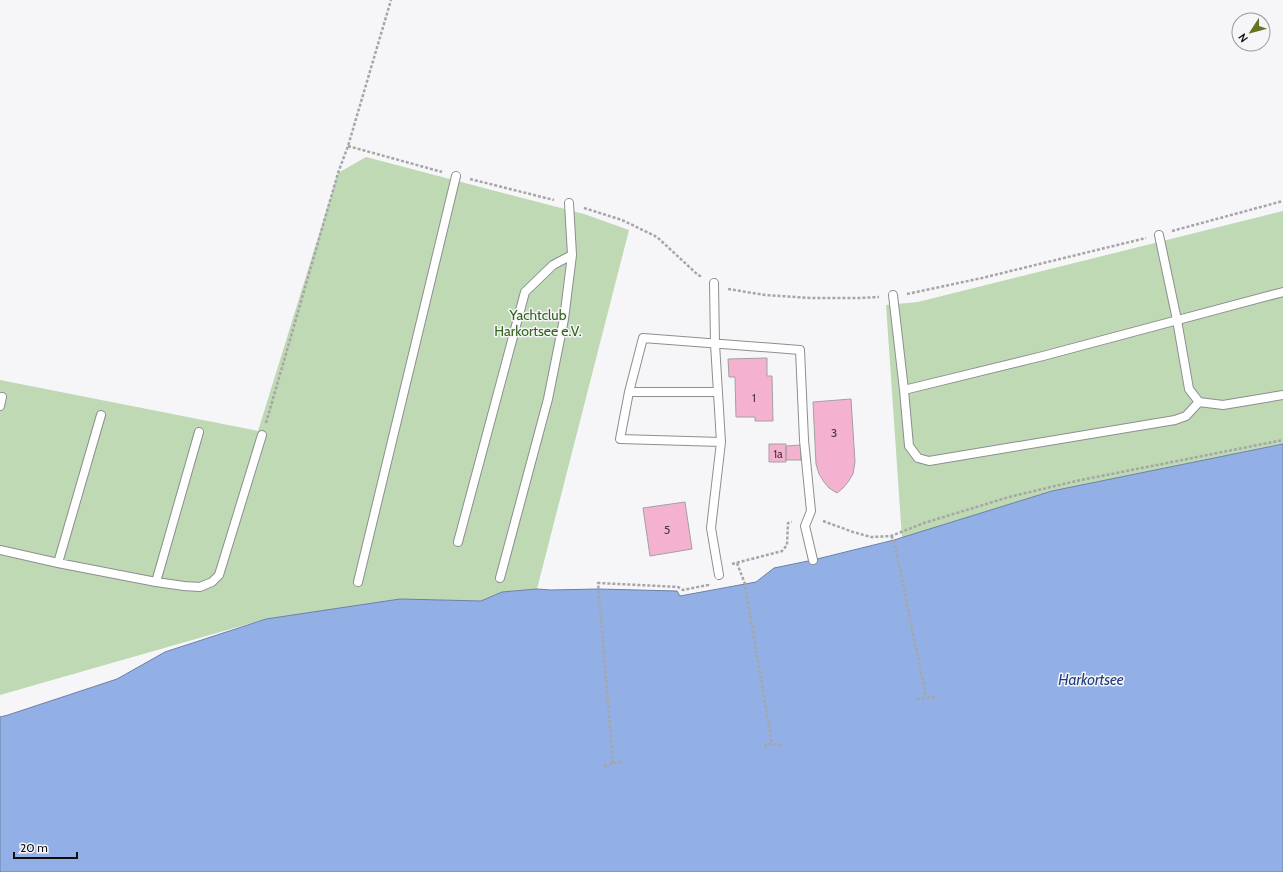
<svg xmlns="http://www.w3.org/2000/svg" width="1283" height="872" font-family="Cabin,sans-serif">
	<rect width="100%" height="100%" fill="#f6f6f9"/>
	<path fill="#bed9b3" d="M366,157l137,36 81,21 45,16 -92,359 -35,3 -21,9 -81,-2 -134,20 -266,76v-315l258,51 80,-258z
		M1283,211v233l-231,47 -150,47 -16,-233 32,-3z"/>
	<path fill="#93b0e6" stroke="#6b80a6" d="M1283,444v428h-1283v-155l8,-2 109,-36 48,-27 101,-33 134,-20 81,2 21,-9 35,-3 14,1 47,-1 79,2 3,5 76,-14 18,-14 39,-8 81,-20 158,-49z"/>
	<path fill="#f4b2d0" stroke="#a2a0a1" d="M767,358v18h5l1,45h-18v-4h-19l-1,-40h-6l-1,-18z
		M851,399l4,63 -2,12 -5,8 -5,6 -6,5 -8,-5 -5,-6 -5,-8 -3,-10 -3,-62z
		M769,444h17v18h-17z
		M801,445v15h-15v-14z
		M685,502l7,47 -42,7 -7,-48z"/>
	<g fill="none" stroke-linecap="round" stroke-linejoin="round">
		<g stroke="#8d8e90" stroke-width="10">
			<path id="lane" d="M1159,235l18,85 12,69 10,13 24,3 60,-10
				M714,283l1,61 6,98 -10,86 8,47
				M893,295l11,95 5,56 9,12 11,3 246,-41 11,-4 13,-14
				M904,390l139,-34 240,-64
				M629,392h88
				M0,406l2,-9
				M721,442l-101,-3 9,-47 14,-54 157,12 4,90 7,71 -6,15 8,34
				M458,542l67,-250 28,-27 19,-10
				M0,550l58,13 98,19 28,4 16,1 12,-5 7,-7 43,-140
				M58,563l43,-148
				M500,578l48,-179 16,-80 8,-64 -3,-52
				M156,582l43,-150
				M358,582l98,-406"/>
		</g>
		<path stroke="#a6a6a8" stroke-width="2.5" stroke-dasharray="3 2" stroke-linecap="butt" d="M348,146l94,26
			M470,179l84,21
			M584,208l38,12 35,17 41,38 4,2
			M1172,231l111,-30
			M728,289l37,6 45,3h48l21,-1
			M907,294l75,-16 164,-40
			M266,423l72,-250 10,-27 43,-146
			M823,521l30,11 18,5 20,-1 33,-13 85,-26 67,-16 207,-41
			M891,536l3,4 32,157
			M737,563l8,21 27,160
			M732,564l50,-13 5,-6 1,-22 4,-1
			M917,699l20,-2
			M764,746l8,-2 10,1
			M613,763l-15,-180 80,4 5,3 25,-5v-1
			M604,766l9,-3 9,-1"/>
		<use href="#lane" stroke="#fff" stroke-width="8"/>
	</g>
	<g text-anchor="middle" dominant-baseline="central" stroke-width="3" stroke-linejoin="round" paint-order="stroke">
		<g font-size="12" fill="#483840">
			<text x="754" y="397">1</text>
			<text x="834" y="432">3</text>
			<text x="778" y="453">1a</text>
			<text x="667" y="529">5</text>
		</g>
		<g font-size="14" fill="#34641d" stroke="#f6f6f9">
			<text x="538" y="315">Yachtclub<tspan x="538" dy="16">Harkortsee e.V.</tspan></text>
		</g>
		<g font-size="15" font-style="italic" fill="#1e3d7d" stroke="#f6f6f9">
			<text x="1091" y="680">Harkortsee</text>
		</g>
	</g>
	<g transform="translate(1251 32) rotate(234)"><circle r="19" fill="#f6f6f9" stroke="#9a9a9c"/>
	<path d="M0-3L7 15L0 10L-7 15Z" fill="#657420"/>
	<text y="-6" font-size="11" font-weight="bold" text-anchor="middle" fill="#0f0f10">N</text>
	</g>
	<path d="M14 852v6h63v-6" fill="none" stroke="#0f0f10" stroke-width="2"/>
	<text x="20" y="852" font-size="12" fill="#0f0f10" stroke="#f6f6f9" stroke-width="3" paint-order="stroke">20 m</text>
</svg>
